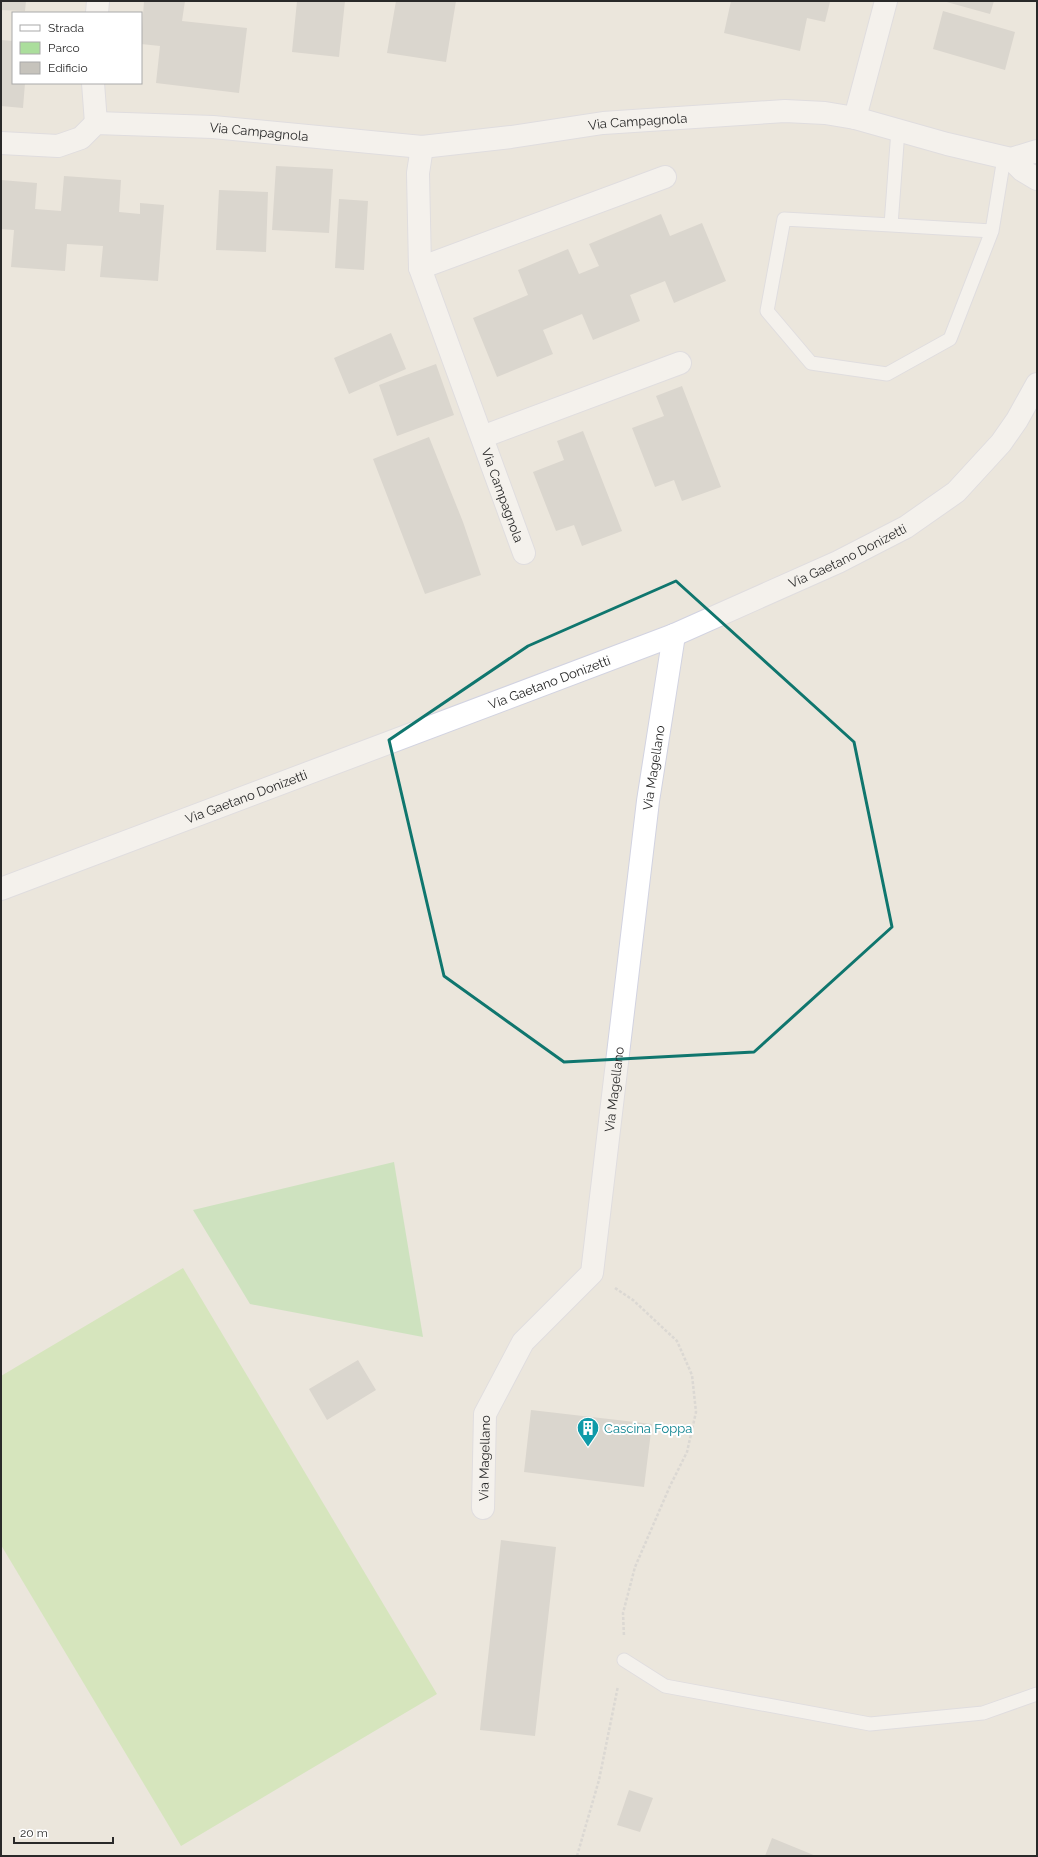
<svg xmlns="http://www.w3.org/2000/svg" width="1038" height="1857" font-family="Raleway,sans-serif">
	<rect width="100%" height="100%" fill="#ebe6dc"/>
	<path fill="#abde9c" d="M394,1162l29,175 -173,-33 -57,-94z"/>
	<path fill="#bce598" d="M183,1268l254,426 -256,152 -180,-301v-169z"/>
	<path fill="#c6c3bc" d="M1,1h25l-1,10 -24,-1z
		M144,1h41l-3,20 65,7 -8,65 -83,-10 4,-37 -19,-2z
		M297,1h48l-6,56 -47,-5z
		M396,1h60l-10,61 -59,-9z
		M731,1h93l6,1 -5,20 -18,-4 -7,33 -76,-18z
		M943,1h51l-4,13z
		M943,11l72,21 -10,38 -72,-21z
		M1,40l12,1v42h12l-2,25 -22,-2z
		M276,166l57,3 -4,64 -57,-3z
		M64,176l57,4 -2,32 21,2v-11l24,2 -6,76 -58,-4 3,-31 -36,-2 -2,27 -54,-4 3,-37 -13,-1v-49l36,3 -2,26 26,2z
		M219,190l49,2 -2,60 -50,-2z
		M339,199l29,2 -4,69 -29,-2z
		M661,214l9,22 32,-13 24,58 -52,22 -9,-22 -35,14 10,26 -47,19 -11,-26 -39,16 10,24 -56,23 -24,-59 55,-23 -10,-25 50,-21 11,25 20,-8 -10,-22z
		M391,333l15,36 -57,25 -15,-36z
		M436,364l18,51 -57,21 -18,-51z
		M682,386l39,101 -39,14 -8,-21 -19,7 -23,-59 32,-12 -8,-20z
		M583,431l39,100 -40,15 -8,-21 -18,6 -23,-59 31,-12 -7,-19z
		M429,437l34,85 18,53 -56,19 -52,-135z
		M358,1360l18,30 -49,30 -18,-31z
		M531,1410l121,14 -8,63 -120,-15z
		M501,1540l55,7 -21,189 -55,-6z
		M629,1790l24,8 -13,34 -23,-7z
		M772,1838l44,18h-51z"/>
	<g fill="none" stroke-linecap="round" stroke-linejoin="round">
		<g stroke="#d2d3e1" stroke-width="15">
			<path id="service" d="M898,130l-7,95 -107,-6 -17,92 44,52 76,11 63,-35 42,-108 12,-73
				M891,225l101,6
				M624,1660l41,26 205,38 113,-11 54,-19"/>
		</g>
		<g stroke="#d2d3e1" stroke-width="24">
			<g id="minor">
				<path d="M97,13l1,-12"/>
				<path d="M93,83l3,40"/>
				<path d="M855,118l31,-117"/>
				<path id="s1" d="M1,143l57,3 23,-8 15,-15 117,4 209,20 89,-10 92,-14 182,-12 40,2 30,5 92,26 64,15 26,-8"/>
				<path id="s2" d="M422,147l-4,26 2,95 104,285"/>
				<path d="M1011,159l11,11 15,9"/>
				<path d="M420,268l245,-91"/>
				<path d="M482,437l198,-74"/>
				<path id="s3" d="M483,1508l2,-94 38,-72 69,-69 56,-472 26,-166"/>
			</g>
		</g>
		<g stroke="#d2d3e1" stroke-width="24">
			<g id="tertiary">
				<path id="s4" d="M1,889l673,-254 164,-73 68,-35 50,-35 45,-49 16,-23 20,-36"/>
			</g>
		</g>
		<path stroke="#c7c7c7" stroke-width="2.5" stroke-dasharray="3 2" stroke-linecap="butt" d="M615,1288l18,12 44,41 15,34 4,37 -9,40 -17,34 -35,81 -12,46 1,24
			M577,1856l22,-76 19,-94"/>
		<use href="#service" stroke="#fff" stroke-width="13"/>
		<use href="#minor" stroke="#fff" stroke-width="22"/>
		<use href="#tertiary" stroke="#fff" stroke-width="22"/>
	</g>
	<path d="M0 0H1038V1857H0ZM676,581l178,161 38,185 -138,125 -190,10 -120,-86 -55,-236 139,-94z" fill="#ebe6dc" fill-opacity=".55" fill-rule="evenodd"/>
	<path fill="none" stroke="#0f766e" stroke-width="3" stroke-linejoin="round" d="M676,581l178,161 38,185 -138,125 -190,10 -120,-86 -55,-236 139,-94z"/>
	<defs>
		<g id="building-pin" transform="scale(1.15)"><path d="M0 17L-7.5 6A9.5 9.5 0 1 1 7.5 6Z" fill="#0f9aa8" stroke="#fff"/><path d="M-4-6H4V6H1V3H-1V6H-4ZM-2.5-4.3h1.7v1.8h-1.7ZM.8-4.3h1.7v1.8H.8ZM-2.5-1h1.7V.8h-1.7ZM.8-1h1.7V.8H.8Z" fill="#fff"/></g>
	</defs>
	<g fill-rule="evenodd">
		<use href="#building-pin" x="588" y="1428"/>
	</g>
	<g text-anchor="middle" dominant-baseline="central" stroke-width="4" stroke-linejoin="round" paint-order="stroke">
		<g font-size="13" fill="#292929" stroke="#fff">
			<text stroke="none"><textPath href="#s1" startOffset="647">Via Campagnola</textPath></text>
			<text stroke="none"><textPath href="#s1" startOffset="266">Via Campagnola</textPath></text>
			<text stroke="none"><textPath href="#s2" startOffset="363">Via Campagnola</textPath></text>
			<text stroke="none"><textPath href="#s4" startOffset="910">Via Gaetano Donizetti</textPath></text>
			<text stroke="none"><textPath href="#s4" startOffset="586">Via Gaetano Donizetti</textPath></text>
			<text stroke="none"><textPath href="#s3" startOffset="782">Via Magellano</textPath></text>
			<text stroke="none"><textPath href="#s4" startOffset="262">Via Gaetano Donizetti</textPath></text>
			<text stroke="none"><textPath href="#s3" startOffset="458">Via Magellano</textPath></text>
			<text stroke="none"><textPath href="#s3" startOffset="50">Via Magellano</textPath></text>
		</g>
		<g font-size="13" fill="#0d838f" stroke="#fff" text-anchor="start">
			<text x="604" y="1428">Cascina Foppa</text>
		</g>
	</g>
	<rect width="1038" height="1857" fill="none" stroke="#292929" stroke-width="4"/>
	<rect x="12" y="12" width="130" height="72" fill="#ffffff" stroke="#a9a9a9"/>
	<rect x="20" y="25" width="20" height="6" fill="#ffffff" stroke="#a9a9a9"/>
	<text x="48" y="32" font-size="12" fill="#292929">Strada</text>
	<rect x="20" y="42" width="20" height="12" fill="#abde9c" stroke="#a9a9a9"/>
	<text x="48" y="52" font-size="12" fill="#292929">Parco</text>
	<rect x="20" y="62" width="20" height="12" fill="#c6c3bc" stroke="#a9a9a9"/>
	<text x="48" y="72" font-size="12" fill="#292929">Edificio</text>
	<path d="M14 1837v6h99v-6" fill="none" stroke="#292929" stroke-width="2"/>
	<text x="20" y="1837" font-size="12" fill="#292929" stroke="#ffffff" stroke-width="3" paint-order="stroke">20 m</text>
</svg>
